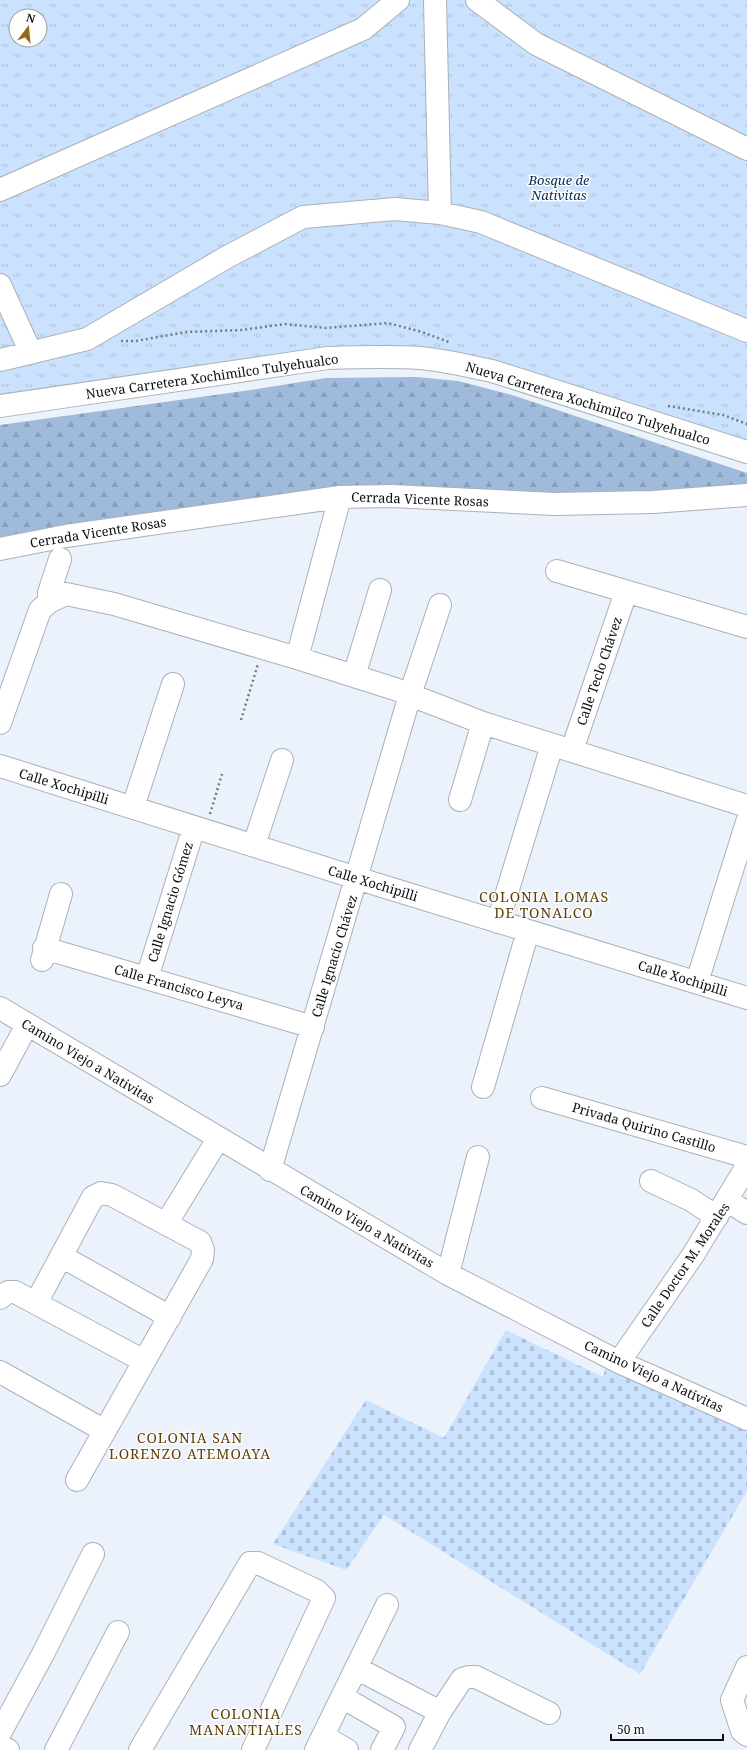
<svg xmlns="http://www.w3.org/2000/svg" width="747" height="1750" font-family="'Noto Serif',serif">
	<defs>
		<pattern id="forest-firs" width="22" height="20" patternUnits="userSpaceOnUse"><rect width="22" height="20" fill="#9fbada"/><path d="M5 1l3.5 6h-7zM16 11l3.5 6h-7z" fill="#889fba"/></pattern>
		<pattern id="cemetery-stones" width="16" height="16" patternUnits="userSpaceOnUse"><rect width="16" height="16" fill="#cbe2fe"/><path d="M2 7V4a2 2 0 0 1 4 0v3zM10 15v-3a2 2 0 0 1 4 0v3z" fill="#adc1d9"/></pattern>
		<pattern id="park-tufts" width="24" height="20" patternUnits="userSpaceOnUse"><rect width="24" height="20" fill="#cbe2fe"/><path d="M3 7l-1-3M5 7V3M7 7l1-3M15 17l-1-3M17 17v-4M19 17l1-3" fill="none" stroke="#adc1d9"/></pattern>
	</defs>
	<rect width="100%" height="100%" fill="#ebf2fb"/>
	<path fill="url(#forest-firs)" d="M416,377l42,4 54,14 235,78v26l-297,-7 -372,35 -70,9 -5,6 -3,1v-118l257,-36 69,-11z"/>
	<path fill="url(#cemetery-stones)" d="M506,1330l97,47 3,-10 141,64v60l-107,183 -256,-159 -38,55 -73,-26 93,-144 78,38z"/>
	<path fill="url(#park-tufts)" fill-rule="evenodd" d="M0,0h747v445l-303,-92 -444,45zM16,16h24v24h-24z"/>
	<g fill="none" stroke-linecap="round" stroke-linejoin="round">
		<g stroke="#aab1b9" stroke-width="24">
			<path id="minor" d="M435,0l5,213
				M477,0l59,44 211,105
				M0,190l363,-161 35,-29
				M0,285l31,68
				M0,360l87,-21 140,-82 76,-40 92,-8 45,4 41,9 266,109
				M0,549l66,-13 274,-39 51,-1 164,8 98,-2 94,-7
				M557,571l190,56
				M49,602v-9l11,-34
				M297,658l43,-161
				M354,676l26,-86
				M0,723l40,-113 9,-8 17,-8 48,10 183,54 98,31 88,34 264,83
				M572,750l54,-158
				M0,766l382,120 365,112
				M460,800l23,-77
				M133,807l40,-123
				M254,845l28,-85
				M498,922l54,-177
				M44,948l269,79
				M42,960l19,-66
				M147,978l47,-151
				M697,982l50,-160
				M0,1008l448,266 171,88 128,57
				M0,1075l27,-50
				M483,1087l45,-156
				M542,1098l205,59
				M270,1170l140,-475 30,-90
				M651,1181l40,19 26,17
				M728,1201l19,12
				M166,1224l52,-85
				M61,1256l109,61
				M448,1274l30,-117
				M0,1298l8,-6h7l129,69
				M36,1303l57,-106 8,-4 11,2 88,47 3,8 -1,9 -125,221
				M619,1362l74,-107 54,-89
				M0,1372l105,59
				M747,1667l-15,33 10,31 5,4
				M356,1668l84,44 22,-33 7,-2h7l73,36
				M342,1697l52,30 -12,23
				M0,1733l43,-79 50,-100
				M323,1736l24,14
				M0,1746l8,4
				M56,1750l62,-118
				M140,1750l110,-187h8l59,28 7,7 -71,152
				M316,1750l71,-145
				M420,1750l20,-38"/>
		</g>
		<g stroke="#aab1b9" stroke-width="24">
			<path id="major" d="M0,406l328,-48c30,-1 61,-2 92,0 24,2 48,8 72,13l255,81"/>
		</g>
		<path stroke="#757a7f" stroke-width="2.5" stroke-dasharray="2 3" stroke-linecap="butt" d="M121,341h15l50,-9 56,-2 43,-6 41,4 62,-5 34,9 27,10
			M668,406l55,9 24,9
			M241,720l17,-56
			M210,814l12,-40"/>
		<use href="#minor" stroke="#fff" stroke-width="22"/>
		<use href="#major" stroke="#fff" stroke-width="22"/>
	</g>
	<g text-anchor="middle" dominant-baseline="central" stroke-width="3" stroke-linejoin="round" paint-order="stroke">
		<g font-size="13" font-style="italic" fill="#042a52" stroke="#fefefe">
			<text x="559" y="180">Bosque de<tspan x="559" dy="15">Nativitas</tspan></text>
		</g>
		<g font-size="13" fill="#0c0e11" stroke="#fefefe">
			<text transform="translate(212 376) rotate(-8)">Nueva Carretera Xochimilco Tulyehualco</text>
			<text transform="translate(588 403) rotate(17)">Nueva Carretera Xochimilco Tulyehualco</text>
			<text transform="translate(420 499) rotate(2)">Cerrada Vicente Rosas</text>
			<text transform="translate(98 532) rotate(-9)">Cerrada Vicente Rosas</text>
			<text transform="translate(599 671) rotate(-71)">Calle Teclo Chávez</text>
			<text transform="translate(64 786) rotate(17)">Calle Xochipilli</text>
			<text transform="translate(373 883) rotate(17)">Calle Xochipilli</text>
			<text transform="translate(170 902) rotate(-73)">Calle Ignacio Gómez</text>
			<text transform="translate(334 956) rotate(-73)">Calle Ignacio Chávez</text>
			<text transform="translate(683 978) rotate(17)">Calle Xochipilli</text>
			<text transform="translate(179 987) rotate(16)">Calle Francisco Leyva</text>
			<text transform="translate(88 1061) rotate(31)">Camino Viejo a Nativitas</text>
			<text transform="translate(644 1127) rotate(16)">Privada Quirino Castillo</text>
			<text transform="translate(367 1226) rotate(30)">Camino Viejo a Nativitas</text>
			<text transform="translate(685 1265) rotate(-56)">Calle Doctor M. Morales</text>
			<text transform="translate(654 1376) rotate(25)">Camino Viejo a Nativitas</text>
		</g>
		<g font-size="14" letter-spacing="1" fill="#603f07" stroke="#fefefe">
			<text x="544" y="896">COLONIA LOMAS<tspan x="544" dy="16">DE TONALCO</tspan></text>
			<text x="190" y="1437">COLONIA SAN<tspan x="190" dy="16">LORENZO ATEMOAYA</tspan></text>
			<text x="246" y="1713">COLONIA<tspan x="246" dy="16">MANANTIALES</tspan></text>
		</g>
	</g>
	<g transform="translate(28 28) rotate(16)"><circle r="19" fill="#fefefe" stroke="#9d9e9f"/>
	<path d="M0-3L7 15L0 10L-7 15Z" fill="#986719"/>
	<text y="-6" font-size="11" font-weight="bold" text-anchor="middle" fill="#0c0e11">N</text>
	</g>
	<path d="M611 1734v6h112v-6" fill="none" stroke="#0c0e11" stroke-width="2"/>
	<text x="617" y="1734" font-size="12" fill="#0c0e11" stroke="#fefefe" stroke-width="3" paint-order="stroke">50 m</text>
</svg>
